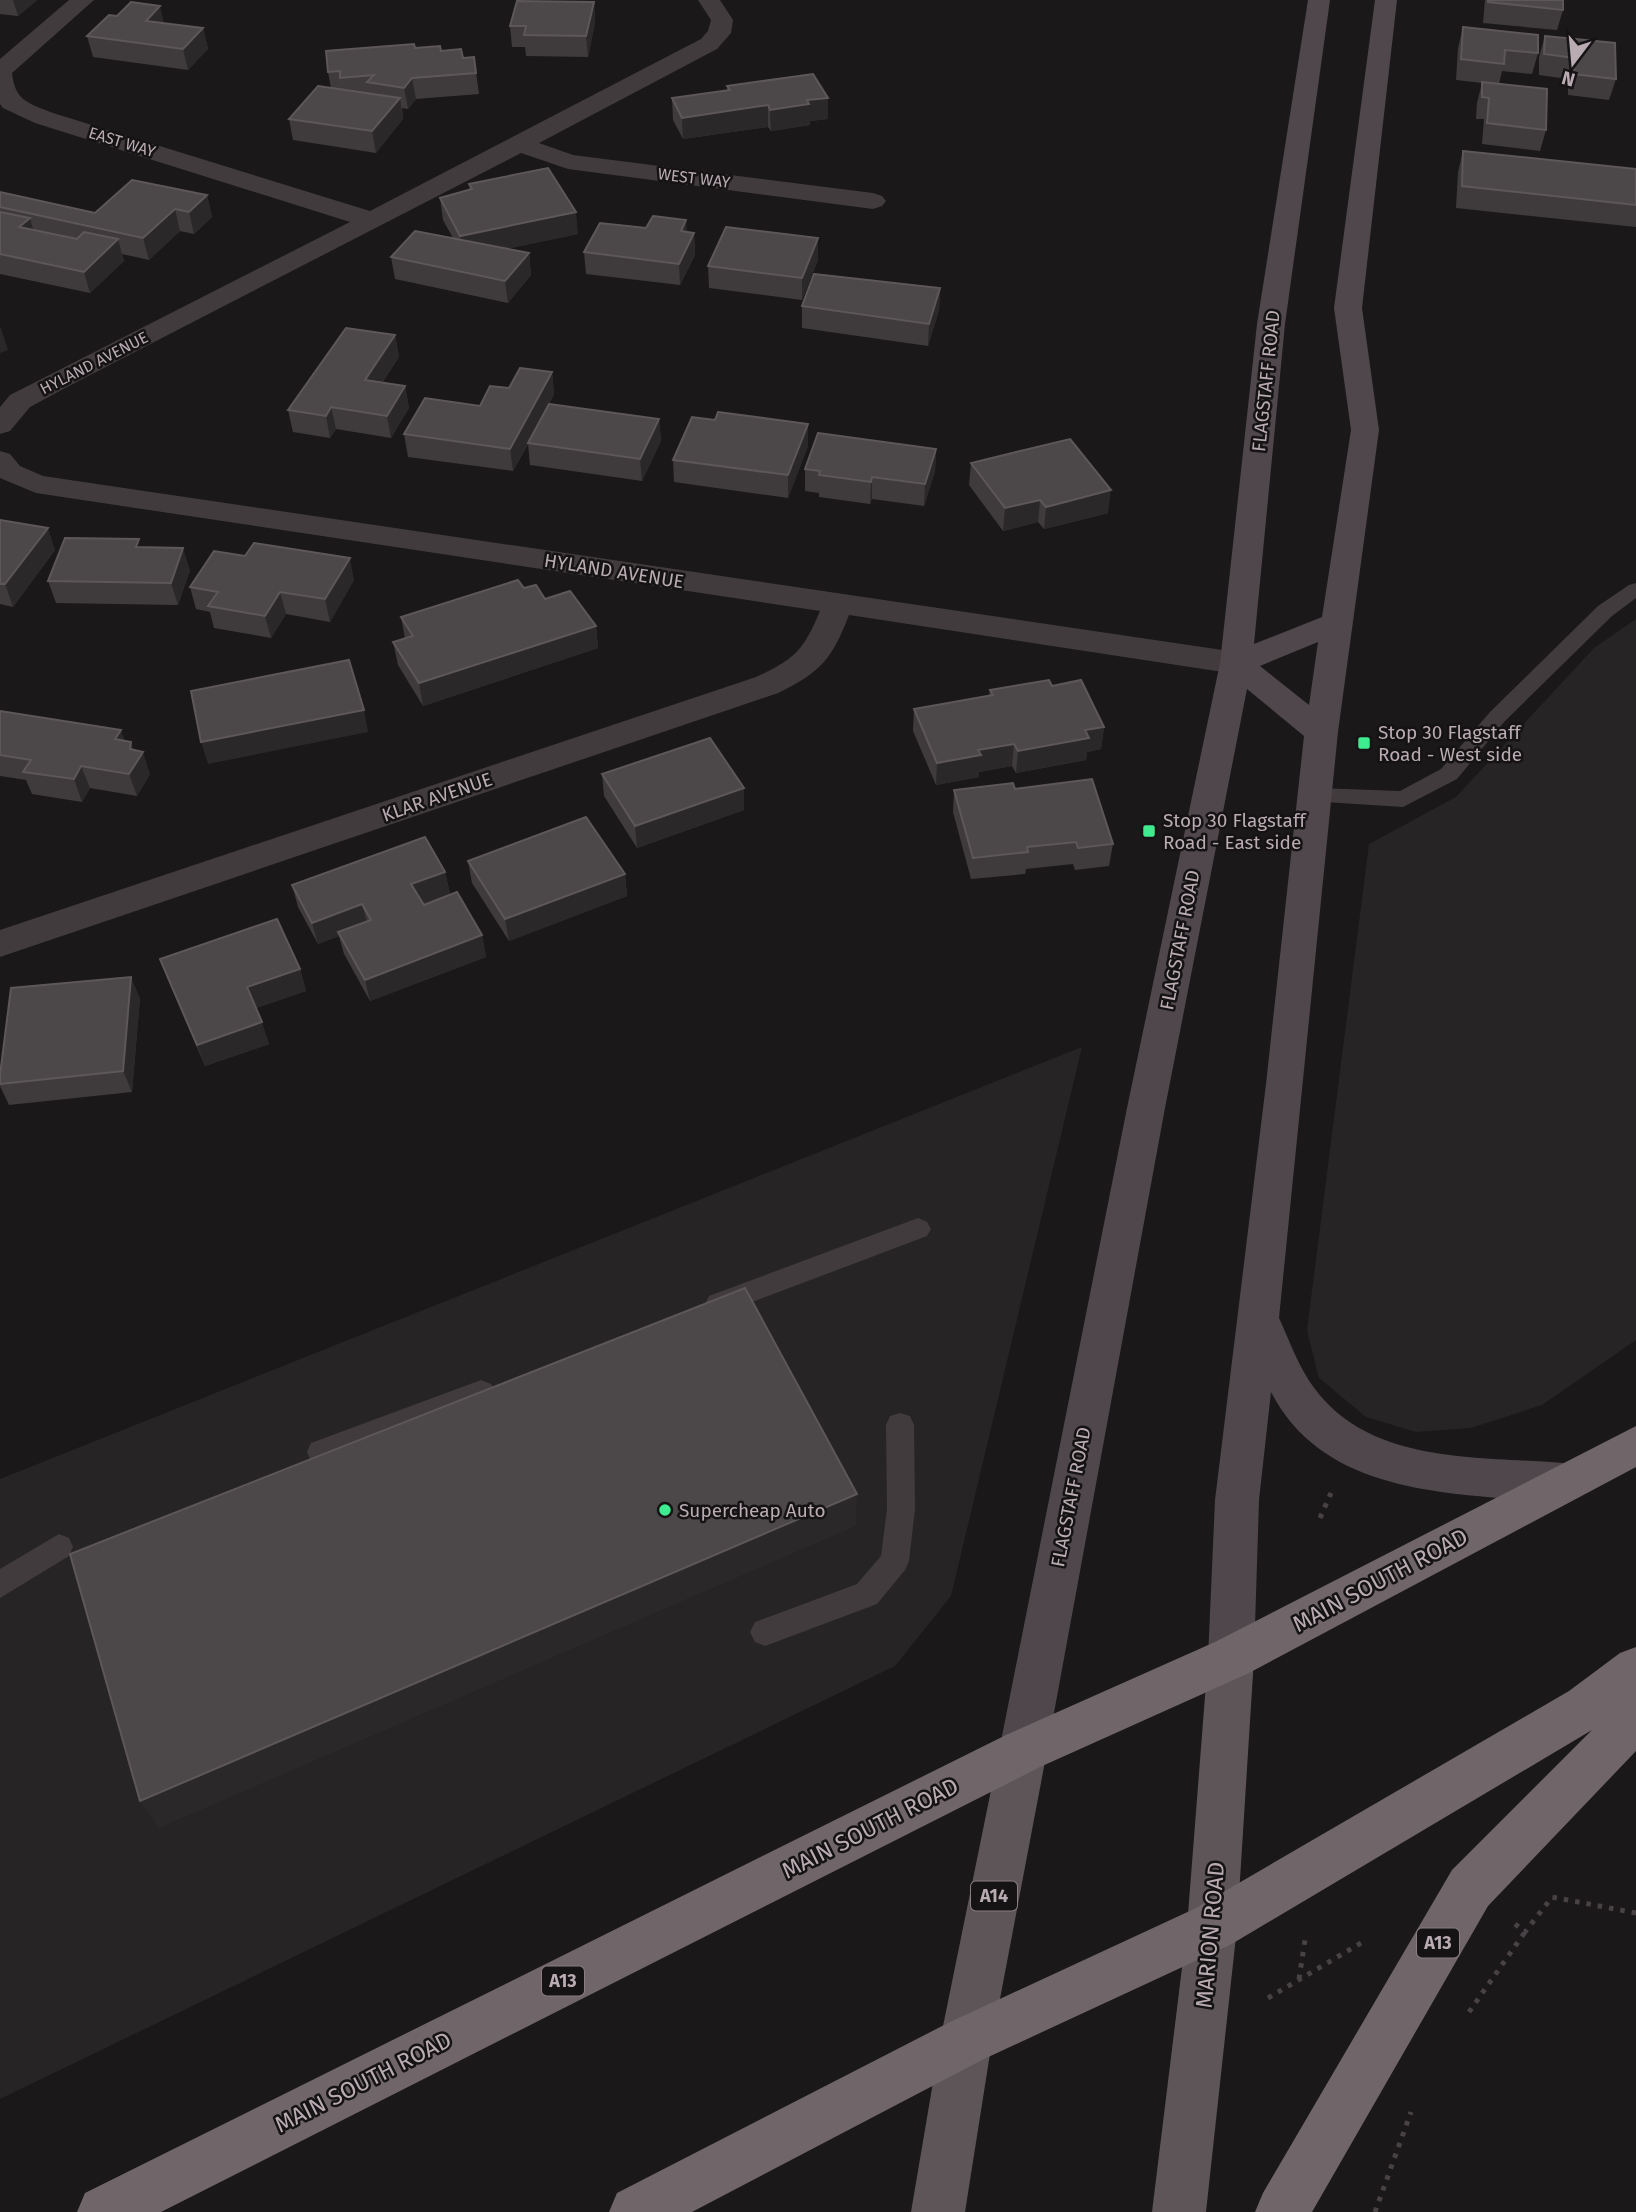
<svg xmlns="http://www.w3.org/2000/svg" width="1636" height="2212" font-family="'Fira Sans',sans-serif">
	<rect width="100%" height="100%" fill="#1a1819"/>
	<path fill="#272425" d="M1636,619v721l-94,65 -71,23 -55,4 -50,-15 -47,-39 -12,-48 62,-486 87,-47 138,-149z
		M1082,1047l-131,549 -56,70 -895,433v-620z"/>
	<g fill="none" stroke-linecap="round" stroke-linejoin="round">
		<path stroke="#484145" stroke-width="5" stroke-dasharray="4.5 7" stroke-linecap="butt" d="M1320,1518l11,-25
			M1515,1924l10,8 27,-35 84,16
			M1299,1979l6,-39
			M1268,1998l93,-55
			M1469,2012l56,-80
			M1375,2212l36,-100"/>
		<path fill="#413b3d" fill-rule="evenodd" d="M1636,583v15l-24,18 -108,106 -47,57 -54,28 -94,-6 -3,-5 3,-5 8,-3 83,3 41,-22 49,-57 108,-106 31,-21z
			M918,1218l9,4 4,7 -4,7 -209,79 -9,-3 -4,-8 4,-8z
			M481,1380l10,4 4,8 -4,8 -170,64 -10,-3 -4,-9 4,-9z
			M900,1413l10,3 4,9 1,84 -6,52 -4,9 -28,34 -112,42 -10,-4 -5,-10 5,-10 102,-38 24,-28 6,-47 -1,-84 4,-9z
			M59,1534l10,4 4,9 -4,9 -69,42v-29z"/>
		<path fill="#413b3d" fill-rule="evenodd" d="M69,0h25l-82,73c3,28 16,30 41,40l317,98 331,-172 7,-8 3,-11 -13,-20h22l13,20 -2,13 -14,16 -178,94 34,12 300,38 9,3 4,5 -4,5 -9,3 -305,-40 -47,-16 -454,234 -37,20 -20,24 -10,3v-27l10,-12 340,-173 -315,-99 -32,-15 -3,-4v-45z
			M0,451l10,3 10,12 23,10 1193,176 11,4 5,7 -5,7 -11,4 -387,-59c-17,44 -28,57 -71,78l-778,264v-27l756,-253c39,-18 47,-26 64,-66l-784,-118 -36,-15z"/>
		<path fill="#4f474b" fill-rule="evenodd" d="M1308,0h22l-45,324 -31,320 68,-27 29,-187 -17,-122 41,-308h22l-35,308 17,122 -41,302 -59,586c11,24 20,50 36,71 57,76 164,67 248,74l16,6 6,14 -6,14 -16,6c-104,-10 -237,-4 -292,-111l-12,108 -5,158 -7,16 -16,6 -16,-6 -7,-16 7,-158 51,-416 38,-348 -57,-47 -82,419 -118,643 -7,16 -17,7 -17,-7 -7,-16 128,-643 93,-445 37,-339zM1318,642l-9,63 -49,-39z"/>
		<path fill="#5e5559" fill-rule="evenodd" d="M1231,1636l16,6 7,16 -17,269 -31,285h-54l35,-285 21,-269 7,-16z
			M1023,1728l17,7 7,16 -55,290 -27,171h-54l29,-171 59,-290 7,-16z"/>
		<path fill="#70666a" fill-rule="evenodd" d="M1636,1426v41l-389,207 -207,93 -879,445h-84l8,-19 921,-458 209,-93z
			M1636,1647v104l-148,155 -176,306h-57l8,-19 189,-323 140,-140 -362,215 -246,114 -292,153h-83l8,-19 331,-170 246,-114 375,-218 51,-38z"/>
	</g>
	<path fill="#3f3b3d" d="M0,0h37l-19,16 -18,-2z
		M1485,0h78v10l-6,20 -74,-7z
		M594,2l1,21 -7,34 -62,-1 -1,-9h-13l-2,-21z
		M164,23l39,5 5,21 -20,21 -95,-13 -6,-21z
		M1463,27l75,26 -6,21 -30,-3 -3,13 47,46 -6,21 -58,-7 2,-25h-8l1,-16 5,-20 -26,-3 2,-32z
		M1545,36l71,43 -7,21 -41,-5v-16l-29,-4v-18z
		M415,48l26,3 22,7 11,-1 5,37 -63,5 -8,10 -6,-1 1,11 -27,34 -83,-13 -4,-21 42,-31 -3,-16z
		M727,86l101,12v21l-18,2v4l-39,6 -3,-4 -85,12 -10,-19 -1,-22 55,-7z
		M1463,151l173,18v58l-180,-19 2,-36z
		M469,184l109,50 -73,15 24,4 2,22 -23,28 -113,-24 -4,-22 62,-19 -10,-18 -3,-22 30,-8z
		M0,192l95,21 112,-18 5,22 -18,17 -14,-3 -31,29 -27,-6 2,7 -34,32 -90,-19z
		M646,228l48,5 1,22 -15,30 -94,-11 -2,-22z
		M818,260l-16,40 -93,-12 -1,-22z
		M940,288l-1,22 -11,36 -126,-18v-22z
		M395,335l4,22 -17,26 23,3 4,22 -18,30 -55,-9 -6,9 -37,-6 -5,-22z
		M552,372l2,22 -5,10 110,15 2,22 -19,40 -112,-16 -2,-21 -15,27 -105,-14 -4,-23 76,-28 29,-18z
		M808,446l-20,52 -114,-16 -1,-22z
		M936,449l-1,22 -11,35 -52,-7 -2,5 -51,-7v-4l-14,-2v-22z
		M971,463l137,50 -64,16 -6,-7 -35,9 -34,-46z
		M0,520l55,30 -42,57 -13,-3z
		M142,547l48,23 -12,35 -122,-2 -8,-22z
		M354,580l-24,42 -44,-8 -15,24 -57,-10 -4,-16 -14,-3 -6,-22z
		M524,588l72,38 2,22 -175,58 -25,-41 -5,-23 12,-3 -4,-22z
		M1052,686l52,41 -3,22 -14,3 -1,8 -70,13 -4,-7 -33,6v5l-43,8 -23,-54 1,-22 75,-13 1,-6z
		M0,711l125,30 25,33 -13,22 -47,-8 -8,14 -50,-8 -6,-14 -26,-4z
		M602,774l142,36 -107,38 -33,-52z
		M1015,789l98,55 -4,22 -34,4 -2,-6 -47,5 -1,5 -54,5 -18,-67 1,-22z
		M468,861l157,13 2,22 -118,45 -37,-58z
		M445,872l5,22 -27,10 59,31 4,22 -116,44 -26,-47 -5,-18 -21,8 -20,-37 -6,-22z
		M160,959l140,10 6,22 -50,17 13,36 -64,22 -37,-86z
		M140,998l-8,94 -123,13 -9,-19v-11z"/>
	<path fill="#2b2829" d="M13,0h24l-19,16z
		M594,2l1,21 -7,34 -2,-21z
		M160,6l5,21 -19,-6z
		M203,28l5,21 -20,21 -5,-21z
		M412,78l4,21 -8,10 -4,-21z
		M400,98l3,21 -27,34 -4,-22z
		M828,98v21l-18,2v4l-39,6 -1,-21 37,-10z
		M768,105v22l-85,12 -1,-21z
		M207,195l5,22 -18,17 -5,-22z
		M175,209l5,22 -31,29 -6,-22z
		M576,212l2,22 -115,24 -3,-22z
		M30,218l6,22 -17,-13z
		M686,220l2,22 -7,-11z
		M694,233l1,22 -15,30 -1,-21z
		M818,238v22l-16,40v-22z
		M118,239l6,22 -34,32 -6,-21z
		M529,253l2,22 -23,28 -3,-22z
		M940,288l-1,22 -11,36 1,-22z
		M0,328h1l7,22 -8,3z
		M395,335l4,22 -30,45 -4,-22z
		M552,372l2,22 -41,77 -3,-22z
		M405,386l4,22 -18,30 -4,-22z
		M331,407l5,22 -6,9 -4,-22z
		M659,419l2,22 -19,40 -2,-22z
		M808,424v22l-20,52v-23z
		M936,449l-1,22 -11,35 1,-22z
		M872,477v22l-2,5 1,-22z
		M1111,490l-3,23 -64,16 2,-22z
		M1040,500l-2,22 -35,9 2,-23z
		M48,528l7,22 -42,57 -8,-23z
		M183,548l7,22 -12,35 -7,-22z
		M350,558l4,22 -24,42 -5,-23z
		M280,592l6,22 -15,24 -6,-22z
		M596,626l2,22 -175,58 -4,-23z
		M364,710l4,22 -160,32 -7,-22z
		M1104,727l-3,22 -14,3 -1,8 -70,13 2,-22 67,-21z
		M121,730l8,22 -14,-13z
		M131,742l6,19 6,-9 7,22 -13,22 -8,-22z
		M1014,744l-2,22 -33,6v5l-43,8 1,-22 41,-13z
		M81,766l9,22 -8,14 -8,-23z
		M744,788v22l-107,38 -2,-22z
		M445,872l5,22 -34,12 -5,-22z
		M625,874l2,22 -118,45 -4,-22z
		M362,904l6,21 -30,7 1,4 -21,8 -6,-21z
		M482,935l4,22 -116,44 -5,-21z
		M300,969l6,22 -52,18 -7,-22z
		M131,977l9,21 -8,94 -9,-21z
		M262,1022l7,22 -64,22 -8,-21z
		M857,1494l-1,32 -697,302 -19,-27z"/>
	<path fill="#4c4749" stroke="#5d575a" stroke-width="2" d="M1488,0h75v10l-75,-8z
		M517,1l77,1 -8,34 -62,-1 2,-9h-16z
		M131,2l29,4 -14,15 57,7 -20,21 -96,-13 22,-21 8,1z
		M1463,27l75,8v18l-33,-3 -1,14 -43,-5z
		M1545,36l70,7 1,36 -42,-5v-16l-30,-4z
		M414,44l1,4 25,-2 1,5 20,-2 2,9 11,-1 2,16 -64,5 -8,10 -37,-6 7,-7 -34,3v-7l-12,1 -2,-21z
		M813,74l15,24 -21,2 2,4 -39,6 -2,-5 -86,13 -10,-20 58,-8 -3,-4z
		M1482,82l65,7 -1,41 -59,-7 2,-25 -7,-1z
		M318,86l82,12 -28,33 -83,-12z
		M1463,151l173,18v36l-174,-19z
		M548,168l28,44 -116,24 -20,-38 32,-9 -3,-5z
		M132,180l75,15 -18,17 -14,-3 -32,29 -143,-31v-15l95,21z
		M0,212l30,6 -11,9 58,12 7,-7 34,7 -34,33 -84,-18z
		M653,216l33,4 -5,11 13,2 -15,31 -95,-12 16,-29 46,5z
		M726,227l92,11 -16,40 -94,-12z
		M415,231l114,22 -24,28 -114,-24z
		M814,274l126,14 -11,36 -127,-18z
		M346,328l49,7 -30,45 40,6 -18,30 -56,-9 -5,9 -38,-6z
		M520,368l32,4 -42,77 -106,-15 21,-36 55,8 10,-20 19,2z
		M549,404l110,15 -19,40 -112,-16z
		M718,412l90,12 -20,51 -115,-15 19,-43 23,3z
		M818,433l118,16 -11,35 -53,-7 -1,5 -52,-7 1,-4 -15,-2z
		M1070,439l41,51 -65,17 -6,-7 -35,8 -34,-45z
		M0,520l48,8 -43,56h-5z
		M65,538l74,1 -3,8 47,1 -12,35 -123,-2z
		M254,543l96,15 -25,41 -45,-7 -15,24 -57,-10 10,-14 -28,-5 24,-36 31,5z
		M518,580l6,8 12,-3 9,14 25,-8 26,35 -177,57 -26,-41 20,-6 -12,-19z
		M349,660l15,50 -163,32 -10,-51z
		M1049,680l3,6 29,-6 23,47 -19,3 4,8 -71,13 -4,-7 -36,6 3,5 -44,8 -23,-54 79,-14 -3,-5z
		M0,711l121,19 -6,9 16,3 -1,7 13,3 -14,22 -48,-8 -7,13 -51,-7 8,-12 -31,-5z
		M710,738l34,50 -109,38 -33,-52z
		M1092,779l21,65 -35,4 -2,-6 -49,5 1,5 -55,6 -19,-68 59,-7 2,6z
		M586,817l39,57 -120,45 -37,-58z
		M425,837l20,35 -34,12 13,21 33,-13 25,43 -117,45 -27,-48 33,-12 -9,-16 -50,19 -20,-38z
		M277,919l23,50 -53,18 15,35 -65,23 -37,-86z
		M131,977l-8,94 -123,13v-9l11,-87z
		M745,1288l112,206 -717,307 -70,-247z"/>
	<g fill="#3feb8f" stroke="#151314" stroke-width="2.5">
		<rect x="1357" y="736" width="14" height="14" rx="3.5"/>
		<rect x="1142" y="824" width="14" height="14" rx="3.5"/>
		<circle cx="665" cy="1510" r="7"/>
	</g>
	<g text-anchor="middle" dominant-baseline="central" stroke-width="5" stroke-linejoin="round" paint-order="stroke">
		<g font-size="16" fill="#b9abb2" stroke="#151314">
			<text transform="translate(122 142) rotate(17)">EAST WAY</text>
			<text transform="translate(694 178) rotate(7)">WEST WAY</text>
			<text transform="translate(94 363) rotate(-27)">HYLAND AVENUE</text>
		</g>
		<g fill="#151314" stroke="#887d83" stroke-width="2">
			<rect x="971" y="1881.5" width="46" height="29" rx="5"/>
			<rect x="1417" y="1928.5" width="42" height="29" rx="5"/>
			<rect x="542" y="1966.5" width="42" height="29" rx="5"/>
		</g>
		<g font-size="18" font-weight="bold" fill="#b9abb2">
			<text x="994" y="1896">A14</text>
			<text x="1438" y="1943">A13</text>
			<text x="563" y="1981">A13</text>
		</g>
		<g font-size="19" fill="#b9abb2" stroke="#151314">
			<text transform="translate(1266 381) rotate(-84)">FLAGSTAFF ROAD</text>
			<text transform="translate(614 571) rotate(9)">HYLAND AVENUE</text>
			<text transform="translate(437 797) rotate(-19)">KLAR AVENUE</text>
			<text transform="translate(1180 940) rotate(-79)">FLAGSTAFF ROAD</text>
			<text transform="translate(1071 1497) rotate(-79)">FLAGSTAFF ROAD</text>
		</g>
		<g font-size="19" fill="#b9abb2" stroke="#151314" text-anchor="start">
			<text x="1378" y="732">Stop 30 Flagstaff<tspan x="1378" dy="22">Road - West side</tspan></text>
			<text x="1163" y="820">Stop 30 Flagstaff<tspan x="1163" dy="22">Road - East side</tspan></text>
			<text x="679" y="1510">Supercheap Auto</text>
		</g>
		<g font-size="23" fill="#b9abb2" stroke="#151314">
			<text transform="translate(1380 1580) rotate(-28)">MAIN SOUTH ROAD</text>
			<text transform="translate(870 1828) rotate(-27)">MAIN SOUTH ROAD</text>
			<text transform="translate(1210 1935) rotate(-85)">MARION ROAD</text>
			<text transform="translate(363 2082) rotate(-27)">MAIN SOUTH ROAD</text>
		</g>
	</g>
	<g transform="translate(1573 63) rotate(196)" stroke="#151314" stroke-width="5" paint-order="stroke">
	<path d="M0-5L12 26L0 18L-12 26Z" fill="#b9abb2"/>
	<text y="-10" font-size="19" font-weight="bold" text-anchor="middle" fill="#b9abb2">N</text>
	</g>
</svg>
